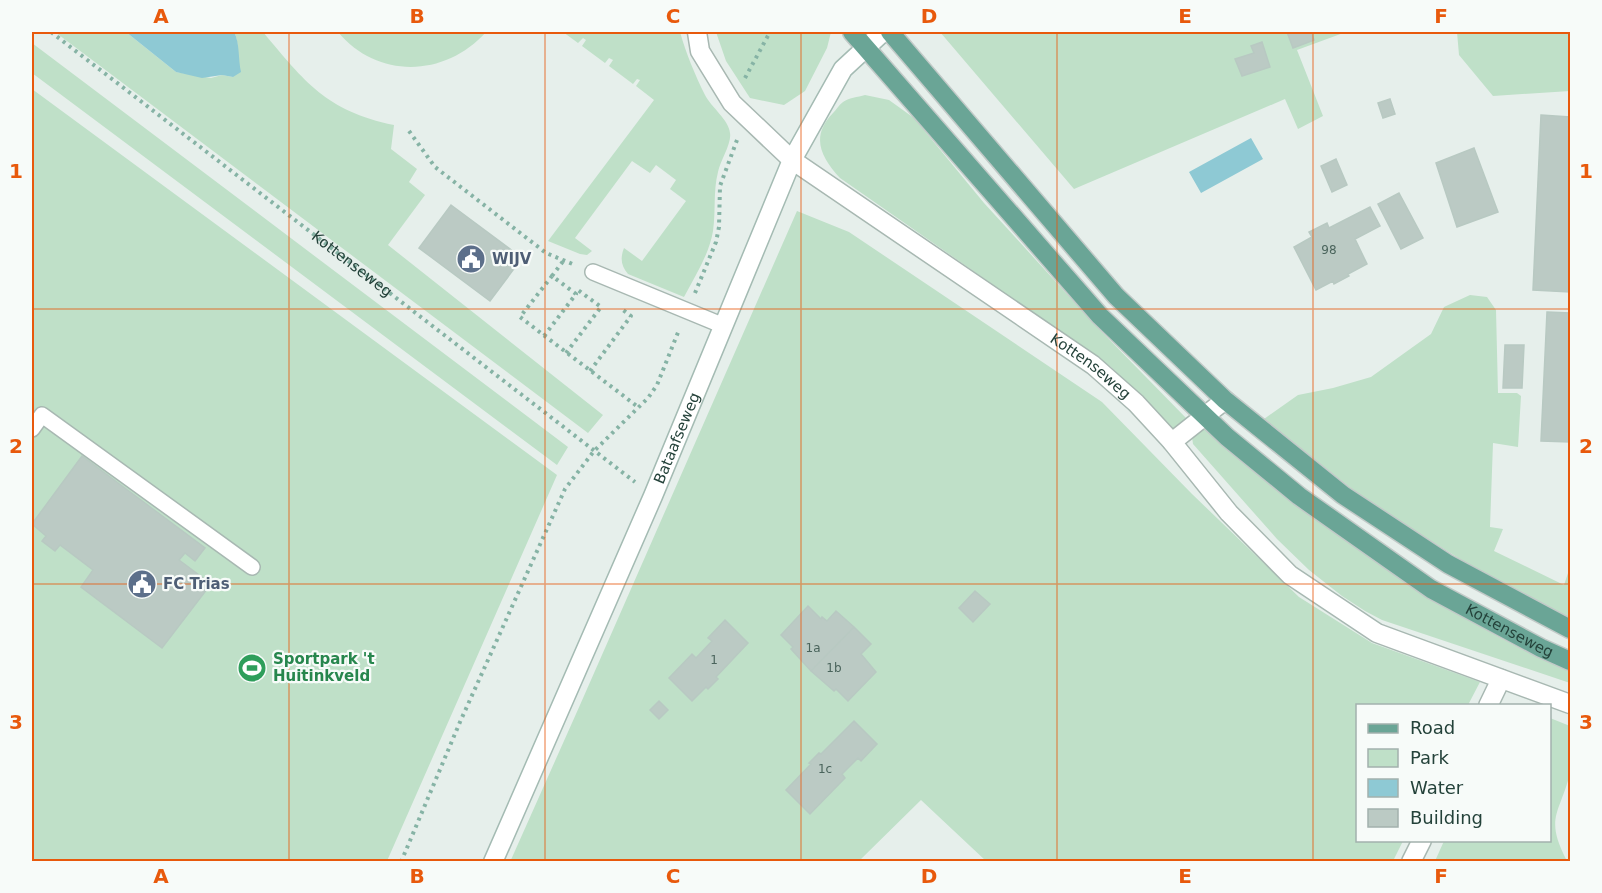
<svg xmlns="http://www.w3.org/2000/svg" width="1602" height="893" font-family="'DejaVu Sans',sans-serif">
	<rect width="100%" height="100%" fill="#e6efeb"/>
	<path fill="#bfe0c8" d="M55,32h71l50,40 35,6 11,-3 11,2c3,-15 8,-31 1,-45h29c42,50 63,79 131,93l-3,24 26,20 -8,13 16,13 -37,50 215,170 -15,18z
		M338,32h148c-40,45 -108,48 -148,0z
		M563,32h117c6,21 15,43 25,63 6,12 24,25 25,38 2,10 -10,28 -12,39 -5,19 -2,39 -5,59 -4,24 -18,45 -29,66l-56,-23c-7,-8 -8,-16 -4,-26l18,13 44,-60 -16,-12 6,-9 -20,-15 -6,8 -18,-12 -57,77 17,13 -5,4 -7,-1 -32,-13 106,-141 -18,-14 4,-6 -3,-1 -4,5 -24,-18 4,-6 -4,-2 -4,5 -23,-17 4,-6 -3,-2 -5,5z
		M716,32h115l-4,16 -22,43 -21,14 -34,-7 -24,-37z
		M940,32h406l-49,18 26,66 -25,13 -13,-30 -211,90z
		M1457,32h113v59l-77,5 -34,-41z
		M32,43l536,404 -11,18 -525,-392z
		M32,89l525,386 -170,386h-355z
		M865,95l24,5 25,18 70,85 113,124 90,92 -8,10 -8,1 -21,-25 -39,-38 -271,-189c-19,-21 -30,-41 -7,-65 3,-3 6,-8 10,-11 5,-4 15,-5 22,-7z
		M797,211l52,21 253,170 90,92 107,103 73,46 108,39 -12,23 -110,1v134l45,1 -10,20h-407l-65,-61 -62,61 -349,1 70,-157z
		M1470,295l17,2 9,13 2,83h19l4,3 -3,51 -25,-4 -3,84 13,2 -9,22 70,34 6,-18v53l-67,-34 -137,-86 -102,-81 34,-24 35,-7 38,-11 60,-43 13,-27z
		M1205,426c112,96 230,186 365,246v11l-188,-63 -17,-9 -23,-15 -33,-26 -32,-31 -84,-95 -1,-7z
		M1550,718l20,8c1,14 3,32 0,47 -10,41 -26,44 -3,88h-132l9,-20 106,-1z"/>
	<path fill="#8ec9d4" d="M126,32h108c6,11 4,27 7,40l-8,5 -11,-2 -20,3 -26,-6z
		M1251,138l12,21 -62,34 -12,-21z"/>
	<path fill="#bbcac4" stroke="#b8c9c2" stroke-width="1.5" d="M1287,32h24l3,8 -21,8z
		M1262,42l8,25 -28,9 -7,-17 19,-6 -3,-7z
		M1390,99l5,15 -12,4 -5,-15z
		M1541,115l29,2v175l-37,-2z
		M1474,148l24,64 -41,15 -21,-64z
		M1336,159l11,26 -15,7 -11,-26z
		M1399,193l24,45 -22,11 -23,-45z
		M451,205l71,53 -32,43 -71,-53z
		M1370,207l10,19 -25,13 12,25 -19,10 1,2 -15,8 -1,-3 -17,9 -22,-43 18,-10 -3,-5 18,-9 2,5z
		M1547,312l23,1v129l-29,-1z
		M1505,345h19l-2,43h-19z
		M82,456l123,92 -10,13 -10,-8 -6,7 32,24 -49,64 -81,-61 12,-17 -33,-25 -5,6 -13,-10 4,-5 -14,-12z
		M975,591l15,13 -17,18 -14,-14z
		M808,606l13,13 1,-2 5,4 9,-10 18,16 -43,44 -20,-22 2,-2 -12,-12z
		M725,620l23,23 -32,34 2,2 -10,10 -2,-2 -14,14 -23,-23 23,-24 4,4 16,-17 -4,-3z
		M854,627l17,17 -10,10 15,18 -28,29 -12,-12 -2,2 -23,-20z
		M659,701l9,9 -9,9 -9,-9z
		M854,721l23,23 -16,17 -3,-3 -16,16 3,4 -35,36 -24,-24 25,-26 -2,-1 10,-10 2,1z"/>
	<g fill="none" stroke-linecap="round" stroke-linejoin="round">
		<g stroke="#a8b8b2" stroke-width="18">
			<path id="lane" d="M593,272l131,54
				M32,429l10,-14 210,152"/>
		</g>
		<g stroke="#a8b8b2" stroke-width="21">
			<g id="street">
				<path id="s2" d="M697,32l3,19 32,52 60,57 301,205 43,38 36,39 57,71 61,62 87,58 193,71"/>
				<path d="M1172,442l53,-42"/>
				<path d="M1488,706l13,-27"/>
				<path d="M1411,862l11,-22"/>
			</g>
		</g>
		<g stroke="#a4bbb3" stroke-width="21">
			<g id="secondary">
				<path id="s3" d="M493,862l160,-366 139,-336 51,-91 40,-37"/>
			</g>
		</g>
		<g stroke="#c2cac8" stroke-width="21">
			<g id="primary">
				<path id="s4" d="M852,32l248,284 127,121 72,59 132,93 110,59 29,13"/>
				<path d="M890,32l226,264 109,104 118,95 105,69 122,65"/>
			</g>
		</g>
		<g stroke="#86b3a5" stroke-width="4" stroke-dasharray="3 4.5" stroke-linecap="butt">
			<path id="s1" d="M51,32l584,450"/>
			<path d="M745,78l25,-46"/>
			<path d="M409,131l26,36 111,86 29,12"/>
			<path d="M552,276l12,-16"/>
			<path d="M695,293l21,-51 3,-15 1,-41 17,-46"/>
			<path d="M544,336l32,-42 -24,-18 -32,41c39,30 79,60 118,90"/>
			<path d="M566,353l35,-46 -23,-17 -2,4"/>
			<path d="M590,371l41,-55 -8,-6"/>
			<path d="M401,862l59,-140 105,-233 29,-38 54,-53 9,-13 22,-55"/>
		</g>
		<use href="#lane" stroke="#fff" stroke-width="15"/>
		<use href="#street" stroke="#fff" stroke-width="18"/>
		<use href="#secondary" stroke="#fff" stroke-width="18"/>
		<use href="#primary" stroke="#6aa596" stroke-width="18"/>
	</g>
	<path fill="none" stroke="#e8590c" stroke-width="1.5" stroke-opacity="0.55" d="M289,32v830M545,32v830M801,32v830M1057,32v830M1313,32v830M32,309h1538M32,584h1538"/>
	<defs>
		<g id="civic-disc" transform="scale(1.5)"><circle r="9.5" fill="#5c6f8a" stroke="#f7fbf9"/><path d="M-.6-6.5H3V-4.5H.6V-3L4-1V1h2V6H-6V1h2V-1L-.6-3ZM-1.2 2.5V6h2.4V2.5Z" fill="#fff"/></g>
		<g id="stadium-disc" transform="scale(1.5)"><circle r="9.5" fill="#2e9e5b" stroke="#f7fbf9"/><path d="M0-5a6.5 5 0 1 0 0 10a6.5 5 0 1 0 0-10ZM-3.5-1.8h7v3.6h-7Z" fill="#fff"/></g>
	</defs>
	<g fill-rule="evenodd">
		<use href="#civic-disc" x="471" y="259"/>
		<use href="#civic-disc" x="142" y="584"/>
		<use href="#stadium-disc" x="252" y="668"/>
	</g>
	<g text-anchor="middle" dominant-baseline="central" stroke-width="4.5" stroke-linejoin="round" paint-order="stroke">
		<g font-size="12" fill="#4a645c">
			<text x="1329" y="250">98</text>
			<text x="813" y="648">1a</text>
			<text x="714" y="660">1</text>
			<text x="834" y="668">1b</text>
			<text x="825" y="769">1c</text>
		</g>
		<g font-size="15" font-weight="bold" fill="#4e5e75" stroke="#f7fbf9" text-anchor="start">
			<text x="492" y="259">WIJV</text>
			<text x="163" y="584">FC Trias</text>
		</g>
		<g font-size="15" fill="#24423a" stroke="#f7fbf9">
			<text stroke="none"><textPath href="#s1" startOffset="380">Kottenseweg</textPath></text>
			<text stroke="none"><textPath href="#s2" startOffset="526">Kottenseweg</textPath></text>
			<text stroke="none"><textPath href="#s3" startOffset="462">Bataafseweg</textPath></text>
			<text stroke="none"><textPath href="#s4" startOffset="896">Kottenseweg</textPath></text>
		</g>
		<g font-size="15" font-weight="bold" fill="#27864d" stroke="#f7fbf9" text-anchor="start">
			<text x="273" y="659">Sportpark 't<tspan x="273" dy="17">Huitinkveld</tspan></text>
		</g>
	</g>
	<rect width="1602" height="893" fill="none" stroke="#f7fbf9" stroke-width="66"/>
	<rect x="1356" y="704" width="195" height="138" fill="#f7fbf9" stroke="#a3b1ad" stroke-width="1.5"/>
	<rect x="1368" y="724" width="30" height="9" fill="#6aa596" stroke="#a3b1ad" stroke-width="1.5"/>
	<text x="1410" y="734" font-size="18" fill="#24423a">Road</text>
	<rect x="1368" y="749" width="30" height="18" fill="#bfe0c8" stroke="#a3b1ad" stroke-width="1.5"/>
	<text x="1410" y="764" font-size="18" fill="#24423a">Park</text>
	<rect x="1368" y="779" width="30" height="18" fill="#8ec9d4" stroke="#a3b1ad" stroke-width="1.5"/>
	<text x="1410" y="794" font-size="18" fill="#24423a">Water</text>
	<rect x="1368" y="809" width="30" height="18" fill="#bbcac4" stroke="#a3b1ad" stroke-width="1.5"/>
	<text x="1410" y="824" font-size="18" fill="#24423a">Building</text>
	<rect x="33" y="33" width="1536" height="827" fill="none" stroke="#e8590c" stroke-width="2"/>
	<g font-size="20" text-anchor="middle" font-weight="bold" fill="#e8590c">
		<text x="161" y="23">A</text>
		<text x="417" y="23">B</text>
		<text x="673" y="23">C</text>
		<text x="929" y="23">D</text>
		<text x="1185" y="23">E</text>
		<text x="1441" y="23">F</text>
		<text x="16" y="178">1</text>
		<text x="1586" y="178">1</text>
		<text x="16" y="453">2</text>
		<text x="1586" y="453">2</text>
		<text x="16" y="729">3</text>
		<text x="1586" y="729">3</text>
		<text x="161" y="883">A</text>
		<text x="417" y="883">B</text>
		<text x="673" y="883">C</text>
		<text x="929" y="883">D</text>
		<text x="1185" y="883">E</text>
		<text x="1441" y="883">F</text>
	</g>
</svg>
